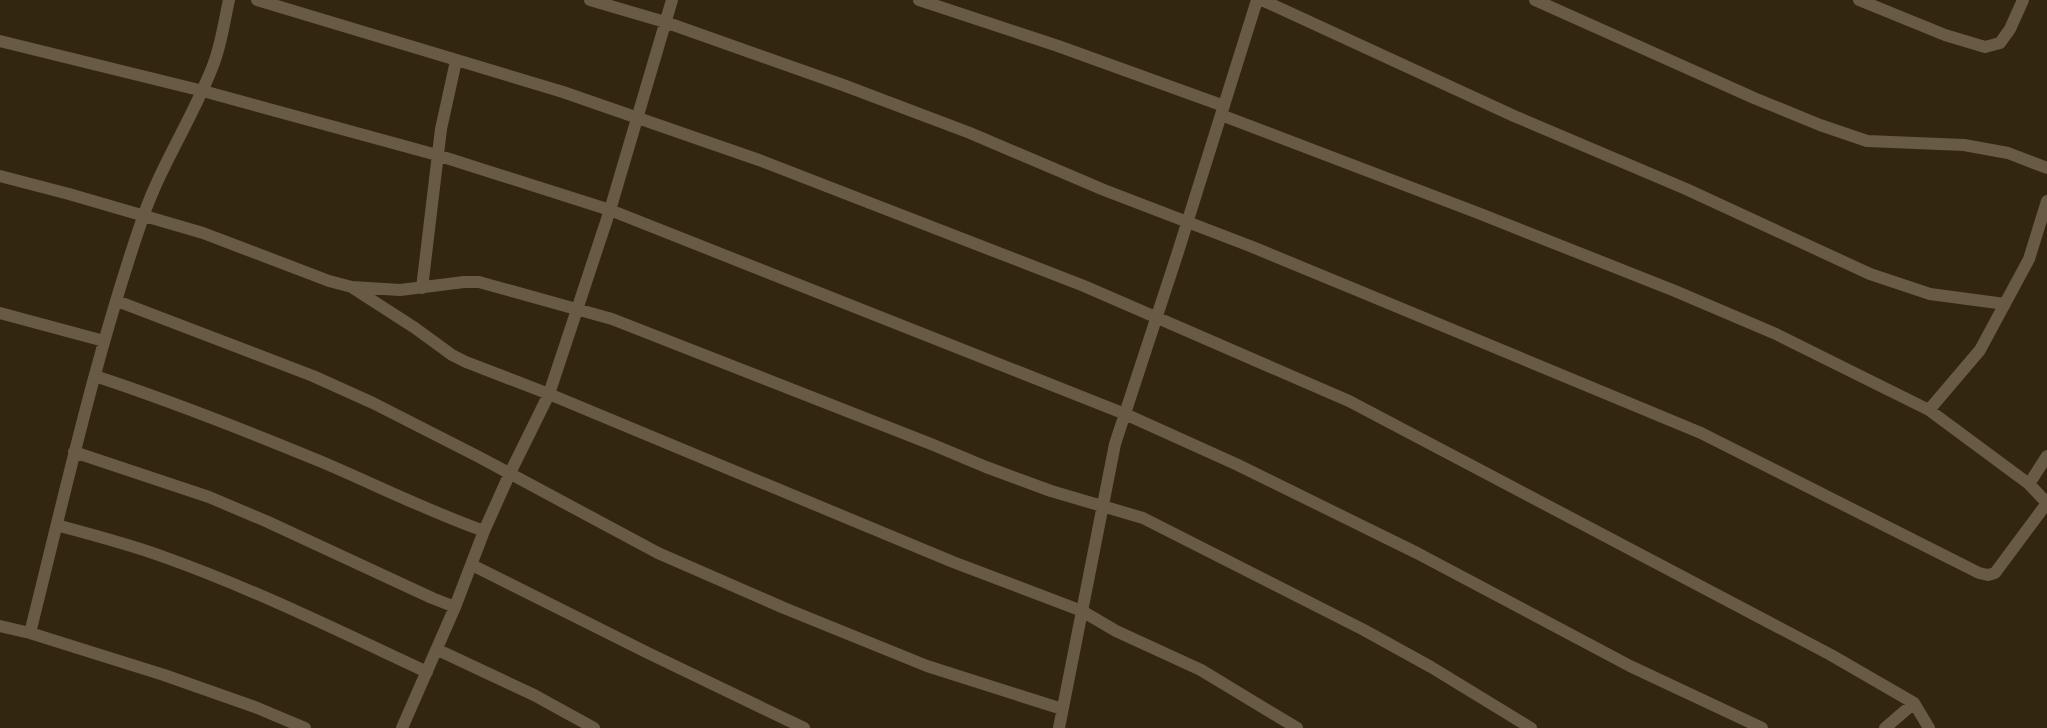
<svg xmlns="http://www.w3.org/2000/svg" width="2047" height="728" font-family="Roboto,sans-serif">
	<rect width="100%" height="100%" fill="#322611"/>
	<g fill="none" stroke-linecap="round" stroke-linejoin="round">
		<path stroke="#685a44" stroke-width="12" d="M257,0l306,92 196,68 325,126 265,115 482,254 83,48 15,25
			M590,0l75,22 178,63 127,48 134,57 146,56 109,45 342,142 278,140 9,2 7,-2 52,-70
			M919,0l139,46 166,60
			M1262,0l252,116 172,73 184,85 60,20 75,10
			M1535,0l219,98 66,27 47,16 97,4 44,8 39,15
			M1859,0l86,35 40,12 15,-4 10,-14 13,-29
			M0,41l203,50 234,64 173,55 515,204 113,51 179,88 213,113 132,62
			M1221,115l257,98 197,78 101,43 153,76 100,74 18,19
			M0,176l69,18 134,39 126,48 23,6 48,3 64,-8h15l133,37 319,125 55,23 65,24 92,27 221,112 67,37 100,61
			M353,288l62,40 37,27 14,7 83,32 404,168 129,49 34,20 85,39 96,58
			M422,288l19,-159 15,-68
			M117,301l196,75 60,27 106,54 179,96 126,55 143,58 135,43
			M0,313l104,28
			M95,376c76,25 152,55 227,86 54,23 106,49 162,69
			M1929,410l51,-60 49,-91 18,-58
			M74,452l135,45 59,25 164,76 23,9
			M2029,484l18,-28
			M57,525c35,10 72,19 107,32 90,32 177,75 263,115
			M472,565l176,88 156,75
			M0,626l30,7 134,42 91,32 50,21
			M30,633c35,-140 66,-280 113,-416 18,-52 49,-98 69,-149 9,-21 12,-46 17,-68
			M438,650l96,45 60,33
			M402,728l53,-121 29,-76 26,-58 39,-79 61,-184 62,-210
			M1059,728l56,-284 62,-189 80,-255
			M1885,728l29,-25"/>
	</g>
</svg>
